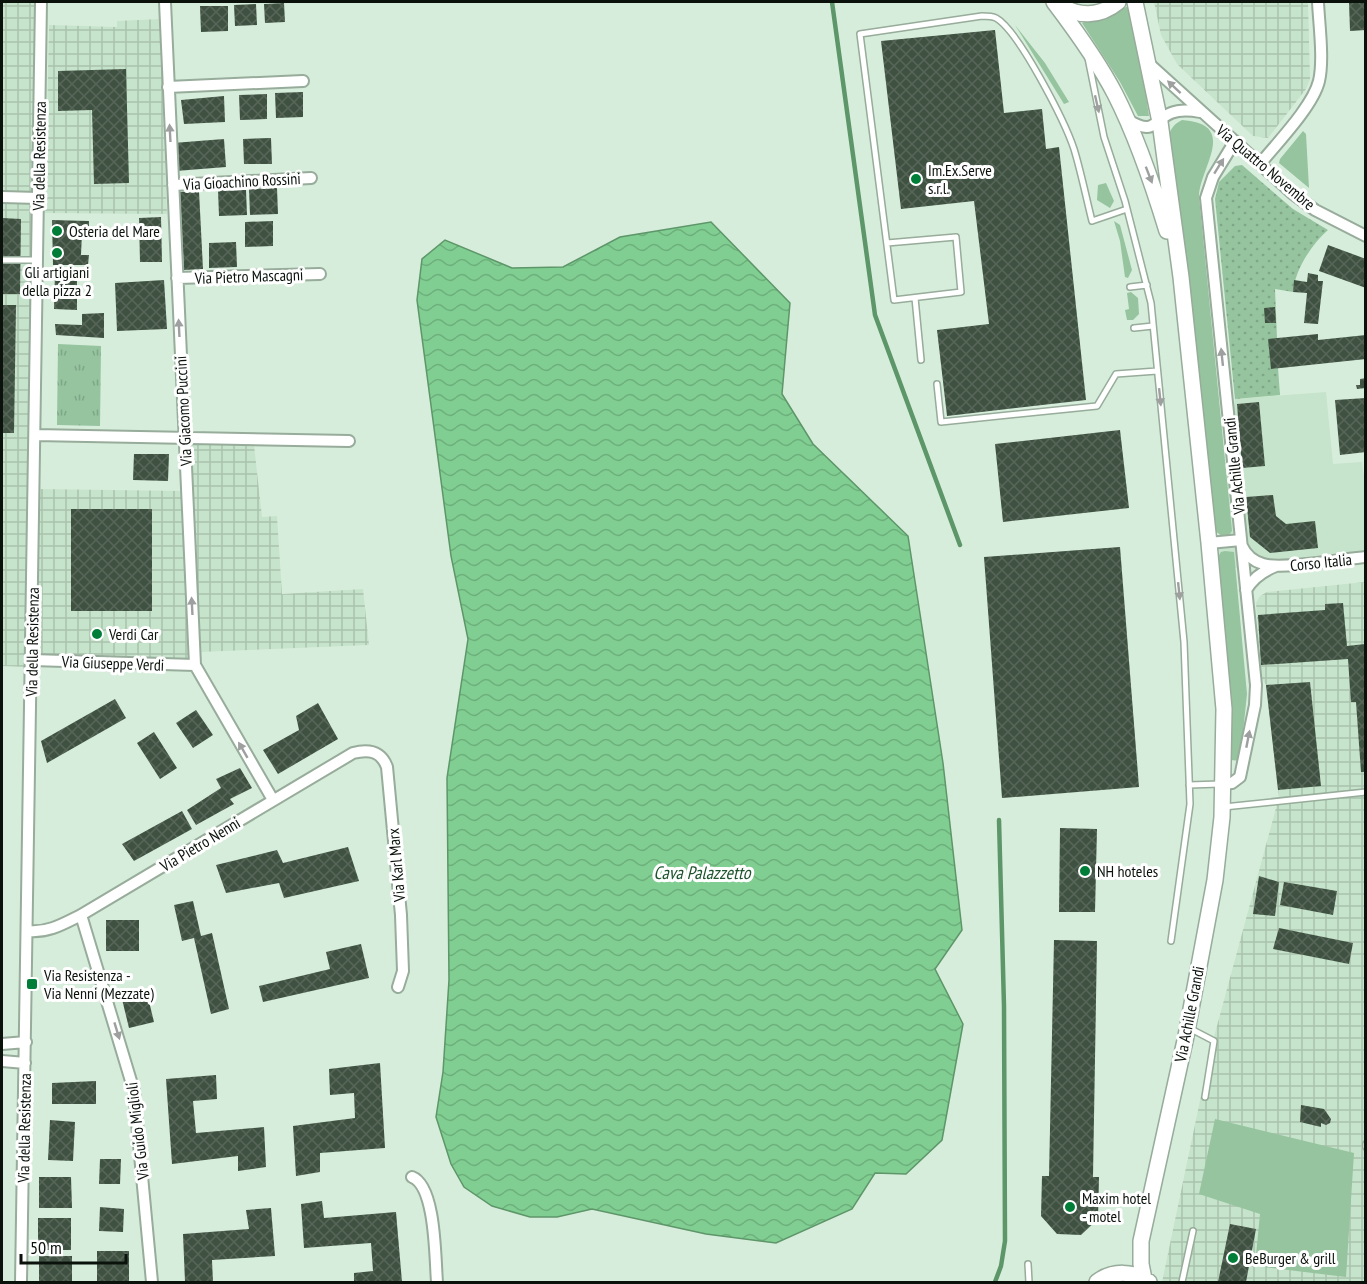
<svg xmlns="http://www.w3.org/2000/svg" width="1367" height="1284" font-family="'PT Sans Narrow',sans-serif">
	<defs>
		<pattern id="industrial-grid" width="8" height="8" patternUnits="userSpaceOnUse" patternTransform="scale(1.5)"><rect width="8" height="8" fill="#c6e3cb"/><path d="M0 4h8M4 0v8" fill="none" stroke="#a9c2ad"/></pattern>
		<pattern id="park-tufts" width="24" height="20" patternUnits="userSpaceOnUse" patternTransform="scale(1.5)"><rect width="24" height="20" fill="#95c49e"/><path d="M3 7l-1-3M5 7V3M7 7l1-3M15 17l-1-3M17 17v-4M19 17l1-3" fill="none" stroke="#7fa787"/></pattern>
		<pattern id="garden-dots" width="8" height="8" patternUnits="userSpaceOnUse" patternTransform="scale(1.5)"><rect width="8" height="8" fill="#95c49e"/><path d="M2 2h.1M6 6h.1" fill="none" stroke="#7fa787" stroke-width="1.8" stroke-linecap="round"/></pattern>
		<pattern id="water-waves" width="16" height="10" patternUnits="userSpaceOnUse" patternTransform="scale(1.5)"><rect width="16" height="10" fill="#80ce91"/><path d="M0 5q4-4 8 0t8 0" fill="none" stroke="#6db07c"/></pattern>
		<pattern id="building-cross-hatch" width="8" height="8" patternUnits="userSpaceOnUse" patternTransform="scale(1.5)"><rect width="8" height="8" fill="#3f5242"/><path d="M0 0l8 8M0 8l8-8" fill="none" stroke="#576659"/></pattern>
	</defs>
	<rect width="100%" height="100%" fill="#d7eddb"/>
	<path fill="#c6e3cb" d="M1326,392l7,72 29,-2 4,29 -1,63 -150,16 20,-171z"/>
	<path fill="url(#industrial-grid)" d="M2,2h38l-13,665 -25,-1z
		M1154,2h154l2,77 -4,10 -38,49 -15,-2 -76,-72 -16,-29z
		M160,19l7,195 -122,-1 4,-188 68,2v-6z
		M189,443l65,2 8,72 15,-1 5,78 81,-5 6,56 -170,7z
		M39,489l144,2 6,168 -151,-4z
		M1365,582v700h-203l49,-234 68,-251 -13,-112 -5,-8 -5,-74 4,-7 7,-4z"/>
	<path fill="#95c49e" d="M1126,7h3l12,55 8,54h-11l-18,-34 -38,-59 4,-2 22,-3z
		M1015,25l30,38 24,39 -5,2z
		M1182,120c58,4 17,48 17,77l33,334 -3,4 -7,1 -7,-5 -26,-252 -21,-139c2,-10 4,-15 14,-20z
		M1303,131l3,3 3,54 -30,-25 1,-4z
		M1106,183l8,18 -4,7 -13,-8 1,-15z
		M1114,221l6,4 12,45 -4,8 -3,-1 -5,-36z
		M1131,292l7,6 1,16 -6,6h-6l-2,-10 4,-1 -2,-16z
		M1225,551l9,1 13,142 -7,67 -9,-1v-46l-13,-157 3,-5z
		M1215,1119l139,34 -8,124 -91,-11 5,-52 -61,-20z"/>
	<path fill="url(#park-tufts)" d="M58,344l43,2 -1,80 -43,-1z"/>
	<path fill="url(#garden-dots)" d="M1242,165l51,44 35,21c-17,15 -33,40 -35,62l-18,-3 2,49 -6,31 7,-1 2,27 -45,4 -20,-200 4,-17 16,-16z"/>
	<path fill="url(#water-waves)" stroke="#5d9669" stroke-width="1.5" d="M711,222l79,81 -8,91 31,50 95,92 35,227 19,167 -27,39 28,55 -21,116 -36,34 -31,-1 -23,36 -76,34 -70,-9 -114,-25 -35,8h-27l-38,-11 -28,-19 -13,-23 -15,-47 7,-45 6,-92 -2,-202 21,-139 -17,-83 -34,-256 5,-41 23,-19 67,28 51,-1 57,-30z"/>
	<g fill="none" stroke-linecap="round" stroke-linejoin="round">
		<path stroke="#5d9669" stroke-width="4.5" d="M832,2l43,313 85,230
			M995,1282l6,-16 4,-25 -1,-235 -5,-186"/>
	</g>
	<path fill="url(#building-cross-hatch)" d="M1349,2h17v28l-16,1z
		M284,3l1,19 -20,1 -1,-19z
		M256,4l1,21 -22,1 -1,-21z
		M200,6h28v25l-27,1z
		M995,30l9,83 38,-4 4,40 13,-2 27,253 -139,16 -10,-86 52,-6 -15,-123 -73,8 -20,-168z
		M126,69l3,114 -35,1 -2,-74 -34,1v-40z
		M303,92v25l-27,1 -1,-25z
		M267,94v25l-27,1 -1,-25z
		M224,96l1,26 -41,2 -3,-24z
		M271,138l1,26h-28l-1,-25z
		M224,139l2,28 -50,4 -3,-28z
		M277,188l1,26 -28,1 -1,-26z
		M218,190h28l1,25 -28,1z
		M199,191l4,78 -19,1 -4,-78z
		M161,217l1,45h-22l-1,-44z
		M2,218l19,1 -1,75h-18z
		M52,220l37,1v11l-7,1 -1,22h8l-1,10h-35z
		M273,221v25l-28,1v-25z
		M236,242l1,25 -28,1v-25z
		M1328,245l38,14v29l-47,-17z
		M55,271h22v39l-23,-1z
		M1308,273l10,2v6h5l-5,43 -14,-1 3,-30 -14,-1 1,-12 13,2z
		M164,280l3,49 -50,2 -2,-48z
		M2,305h14l-2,128h-12z
		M1275,307l1,16h-11l-1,-15z
		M104,313v25l-48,-3 -1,-11 27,1v-11z
		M1318,334v6l48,-5v24l-95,10 -3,-30z
		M1366,378v10l-9,1 -1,-4h4v-6z
		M1366,398v54l-26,3 -5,-55z
		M1259,402l6,64 -23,2 -5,-64z
		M1120,430l9,78 -126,14 -8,-78z
		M134,454h35l-1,27 -35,-1z
		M1273,495l3,21 10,8 29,-3 3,27 -48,5 -20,-16 -4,-40z
		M71,509h81v102h-81z
		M1120,547l19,240 -137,11 -18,-241z
		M1343,603l4,43 18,-2 1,128h-5l-5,-70h-5l-3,-43 -87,6 -3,-50 67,-5v-6z
		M1310,682l11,104 -43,4 -12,-105z
		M115,699l11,19 -79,45 -6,-22z
		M318,703l20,36 -60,35 -15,-24 36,-20 -3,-14z
		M196,710l17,25 -20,13 -17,-25z
		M154,732l23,36 -17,11 -23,-36z
		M240,768l12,20 -22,11 4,5 -38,21 -9,-15 34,-22 -5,-9z
		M182,811l10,18 -58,32 -12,-17z
		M1060,828l37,1 -2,83h-36z
		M348,847l11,34 -75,17 -5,-15 -53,10 -10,-28 61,-15 6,13z
		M1259,876l20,6 -4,34 -22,-2z
		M1284,882l53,9 -4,24 -53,-10z
		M193,901l8,35 11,-3 17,76 -18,5 -17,-76 -12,3 -8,-36z
		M106,920h33v31h-33z
		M1279,928l74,15 -4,21 -76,-15z
		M1054,940l43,1 -4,236h6l-1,42 -17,16 -24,-1 -16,-18 1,-40h7z
		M361,944l8,34 -106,24 -4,-16 71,-17 -4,-17z
		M146,989l8,33 -25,6 -8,-33z
		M380,1063l5,85 -65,5v19l-24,4 -3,-50 62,-8 -1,-25 -24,2 -1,-26z
		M216,1075l1,24 -24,2 3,32 68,-6 2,40 -28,4v-15l-66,8 -6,-85z
		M96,1081v23h-44v-21z
		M1301,1105l23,4 7,10 -1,4 -4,2 -5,-2v4l-21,-5z
		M50,1120l25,2 -2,39 -25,-1z
		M100,1159h21l-1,25h-21z
		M39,1177h32l1,31h-33z
		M322,1201l2,17 72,-6 6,70h-48v-9l19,-2 -2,-28 -67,5 -3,-44z
		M100,1207l24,2 -1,23 -24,-1z
		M271,1208l4,48 -63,4 1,22h-28l-2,-48 66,-5 -3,-19z
		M38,1218h33v32h-33z
		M1230,1224l26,5 -10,53h-28z
		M97,1251h32v31h-32z
		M39,1256h33v26h-33z"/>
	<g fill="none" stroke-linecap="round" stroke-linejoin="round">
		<g stroke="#97ac9a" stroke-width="8">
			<path id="service" d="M1088,58l16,79 21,64 26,102 33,339 6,162 -19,137
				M887,243l69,-6 5,55 -67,8 -34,-266 122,-18c5,0 10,0 14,2 23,13 69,104 78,131 7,23 12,48 18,72l35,-12
				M2,260h35
				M1130,287l17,-2
				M915,298l6,62
				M1134,328l19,-2
				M937,384l4,38 156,-16 19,-32 41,-3
				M1189,785l31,-1
				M1224,807l142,-15
				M1189,1028l25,13 -9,56
				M1366,1144v3
				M1028,1264l1,18
				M1182,1282l11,-51"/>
		</g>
		<g stroke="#97ac9a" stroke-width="14">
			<path id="minor" d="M165,2l30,663 78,135
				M1147,62l145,131 23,17 51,26
				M168,87l135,-6
				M1128,120c27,16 24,1 43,-7 10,-4 19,-3 29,-1
				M1260,164c17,-21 53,-58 59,-83 5,-21 0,-57 -1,-79
				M173,185l138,-7
				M2,197l36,1
				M177,278l143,-4
				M35,435l314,6
				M1209,543l32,-3
				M1242,546c4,9 11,15 21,18 18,6 80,-5 103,-7
				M1246,590c7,-12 17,-19 30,-24
				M32,660l163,5
				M1223,784l9,-1 8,-6 15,-72 1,-20 -50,-487 7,-21 22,-36
				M81,915l53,176 18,191
				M28,931c20,2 35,-7 53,-16l272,-162c16,-4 28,-2 34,14l14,148 2,56 -5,16
				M2,1044l24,-2
				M2,1061l23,2
				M412,1177c24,9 23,82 25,105
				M21,1282l20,-1280"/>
		</g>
		<g stroke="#97ac9a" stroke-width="18">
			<path id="secondary" d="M1054,2c22,29 44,59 61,92 22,43 38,91 52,137
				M1135,2l25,120 21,155 28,266 15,166 -2,108 -7,63 -29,156 -45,205v23l3,15
				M1058,3c19,15 42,14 60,-1
				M1097,1282c16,-12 36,-11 52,0"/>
		</g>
		<use href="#service" stroke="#fff" stroke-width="5"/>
		<use href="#minor" stroke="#fff" stroke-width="10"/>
		<use href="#secondary" stroke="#fff" stroke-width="15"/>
	</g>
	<defs><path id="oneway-solid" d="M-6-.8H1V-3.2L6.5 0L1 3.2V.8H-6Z" transform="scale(1.5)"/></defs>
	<g fill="#9da09e">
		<use href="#oneway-solid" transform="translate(1174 87) rotate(-137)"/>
		<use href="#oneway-solid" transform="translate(1097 104) rotate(77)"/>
		<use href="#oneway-solid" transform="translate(170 133) rotate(-93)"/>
		<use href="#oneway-solid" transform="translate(1219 166) rotate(-58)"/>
		<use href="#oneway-solid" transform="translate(1149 175) rotate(69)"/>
		<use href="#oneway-solid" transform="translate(179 328) rotate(-93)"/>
		<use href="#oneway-solid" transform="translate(1222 357) rotate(-96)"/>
		<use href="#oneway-solid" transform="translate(1160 397) rotate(84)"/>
		<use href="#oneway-solid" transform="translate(1179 591) rotate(84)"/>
		<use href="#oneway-solid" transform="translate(192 606) rotate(-93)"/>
		<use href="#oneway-solid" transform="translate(1248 739) rotate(-79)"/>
		<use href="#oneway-solid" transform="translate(243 750) rotate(-120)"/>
		<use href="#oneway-solid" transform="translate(117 1031) rotate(73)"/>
	</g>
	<g fill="#007e37" stroke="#fff" stroke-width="2">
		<circle cx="916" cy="179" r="6"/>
		<circle cx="57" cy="231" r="6"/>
		<circle cx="57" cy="253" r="6"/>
		<circle cx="97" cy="634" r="6"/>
		<circle cx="1085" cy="871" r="6"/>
		<rect x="26" y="978" width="12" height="12" rx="3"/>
		<circle cx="1070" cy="1207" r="6"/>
		<circle cx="1233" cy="1258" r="6"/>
	</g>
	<g text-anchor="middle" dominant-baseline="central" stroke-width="6" stroke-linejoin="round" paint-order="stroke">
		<g font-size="16" fill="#0b120c" stroke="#fff">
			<text transform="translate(39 156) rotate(-89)">Via della Resistenza</text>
			<text transform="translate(1266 167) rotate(40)">Via Quattro Novembre</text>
			<text transform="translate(242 181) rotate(-3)">Via Gioachino Rossini</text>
			<text transform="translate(249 276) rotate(-2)">Via Pietro Mascagni</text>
			<text transform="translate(183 411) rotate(-93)">Via Giacomo Puccini</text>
			<text transform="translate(1234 466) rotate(-96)">Via Achille Grandi</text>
			<text transform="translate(1321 562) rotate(-6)">Corso Italia</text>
			<text transform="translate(32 642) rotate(-89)">Via della Resistenza</text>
			<text transform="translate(113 663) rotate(2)">Via Giuseppe Verdi</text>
			<text transform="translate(200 844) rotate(-31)">Via Pietro Nenni</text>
			<text transform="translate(396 865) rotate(-95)">Via Karl Marx</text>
			<text transform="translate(1189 1014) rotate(-79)">Via Achille Grandi</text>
			<text transform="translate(24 1128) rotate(-89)">Via della Resistenza</text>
			<text transform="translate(137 1131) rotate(-97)">Via Guido Miglioli</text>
		</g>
		<g font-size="16" fill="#0b120c" stroke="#fff" text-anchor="start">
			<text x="928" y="170">Im.Ex.Serve<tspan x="928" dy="18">s.r.l.</tspan></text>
			<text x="69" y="231">Osteria del Mare</text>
			<text x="57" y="272" text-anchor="middle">Gli artigiani<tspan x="57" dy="18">della pizza 2</tspan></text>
			<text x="109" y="634">Verdi Car</text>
			<text x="1097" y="871">NH hoteles</text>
			<text x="44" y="975">Via Resistenza -<tspan x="44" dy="18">Via Nenni (Mezzate)</tspan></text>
			<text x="1082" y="1198">Maxim hotel<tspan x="1082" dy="18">- motel</tspan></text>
			<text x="1245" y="1258">BeBurger &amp; grill</text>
		</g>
		<g font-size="18" font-style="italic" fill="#1e552e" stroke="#fff">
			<text x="702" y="872">Cava Palazzetto</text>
		</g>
	</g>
	<rect width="1367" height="1284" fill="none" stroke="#0b120c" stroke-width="6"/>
	<path d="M21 1254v9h105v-9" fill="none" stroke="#0b120c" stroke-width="3"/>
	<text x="30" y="1254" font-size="18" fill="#0b120c" stroke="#ffffff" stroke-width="4.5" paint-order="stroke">50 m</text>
</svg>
